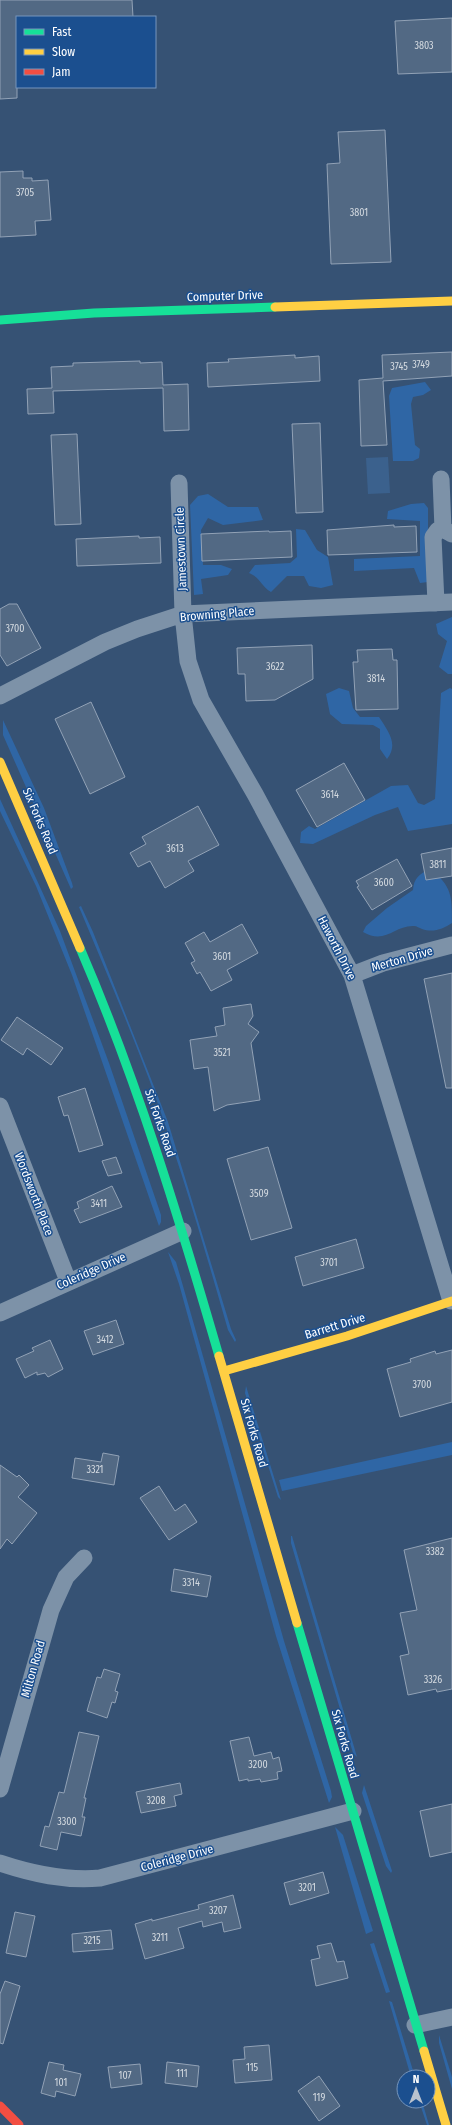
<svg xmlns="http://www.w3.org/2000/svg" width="452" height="2125" font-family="'Fira Sans Condensed',sans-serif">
	<rect width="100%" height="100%" fill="#365274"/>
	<path fill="#2f66a5" d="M425,382l6,8 -8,5 -10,2 -2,7 4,41 5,4 -1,9 -6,3h-20l-4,-65 3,-8z
		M208,494l20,13h30l5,13 -40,5 -15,-7 -7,12 2,35h18l11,4 -4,6 -27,4 2,15 -9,1 -4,-90 8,-9z
		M424,503l4,5v74l-8,1 -6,-15 -60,3v-12l66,-3v-35l-33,-2 1,-8 23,-7z
		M296,529l9,1 12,20 11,7 5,28 -12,3 -12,-2 -5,-10h-17l-16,16c-11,-7 -10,-14 -22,-19l6,-8 35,-2 7,-6z
		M452,617v57h-4l-9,-7 8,-26 -9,-7 -2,-10z
		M339,688l10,3 4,17 7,9h19c9,14 20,27 8,42l-7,-10v-20l-7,-4 -31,-1 -12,-10 -4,-20z
		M450,688l2,1v135l-44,7 -10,-24 -23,8 -62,29 -13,-1 1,-11 8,-6 6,3 76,-43 17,-1 10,18 6,2 11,-6 6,-106z
		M3,720l41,88 28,75 1,4 -2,2 -68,-154z
		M0,799l60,132 49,132 52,152v7l-2,4 -87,-251 -36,-89 -36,-75z
		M430,869c22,17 22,27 22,54 -9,6 -19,10 -30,6 -3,-1 -5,-3 -8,-3 -20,-1 -28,19 -51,6l3,-6 21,-18 26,-18c1,-12 6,-16 17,-21z
		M81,906l12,26 75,190 63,207 5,11 -1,2 -7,-12c-24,-84 -49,-169 -79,-251 -22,-58 -46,-115 -70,-172z
		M168,1252l8,10 7,24 101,355 47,150 1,6 -3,6 -53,-167 -97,-352z
		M246,1386l35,114 -3,-3 -33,-104z
		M452,1442v13l-170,36 -3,-11z
		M291,1536h1l65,221 -4,-4 -62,-210z
		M364,1785l28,86 -1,2 -5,-7 -24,-73z
		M335,1827l8,8 30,96 -7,3z
		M374,1943l16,49 -4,1 -16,-49z
		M389,2001l3,1 23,75h-4z
		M439,2035l13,42v12l-13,-46z
		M419,2101h3l7,24h-2z"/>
	<path fill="#3b618d" d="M388,457l2,36 -22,1 -2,-36z"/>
	<path fill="#526984" stroke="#92a2b6" d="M0,0h132l1,17h-116v81l-17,1z
		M452,18v54l-54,2 -3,-53z
		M385,130l6,132 -60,2 -4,-100 13,-1 -2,-31z
		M23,171v7h9v3l16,-1 3,40 -16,1 1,14 -36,2v-65z
		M452,352v24l-69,5 4,64 -26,1 -2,-66 24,-2 -1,-23z
		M295,355v3l24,-2 1,25 -112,6 -1,-24 22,-1 -1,-3z
		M140,361v2l22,-1 1,23 25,-1 1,46 -25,1 -1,-43 -110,3 1,22 -26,1 -1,-25 25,-1 -1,-21 22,-1v-3z
		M320,423l3,89 -27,1 -4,-89z
		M77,434l4,90 -26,1 -4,-90z
		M394,525v2l22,-1 1,26 -89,3 -1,-25z
		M269,531v1l22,-1 1,26 -90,4 -1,-27z
		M139,536v2l21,-1 1,26 -84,3 -1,-27z
		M9,604h8l24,44 -34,18 -7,-11v-46z
		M312,645l1,34 -38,21 -29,1 -1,-27h-7l-1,-26z
		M392,649l1,11h4l1,49 -42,1 -3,-48h5l-1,-12z
		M91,702l34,75 -35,17 -35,-75z
		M344,763l21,37 -48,27 -21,-37z
		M198,806l21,39 -31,16 6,10 -29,17 -15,-27 -12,6 -8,-14 16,-9 -4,-7z
		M452,848v28l-26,4 -5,-26z
		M397,859l15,27 -40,24 -15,-23 2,-1 -3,-5z
		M242,924l16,29 -31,17 5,10 -21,11 -11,-19 -3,2 -6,-11 4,-2 -10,-18 19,-11 6,10z
		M452,973v115h-6l-22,-109z
		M251,1004l2,12 -5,8 11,8 -8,11 9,57 -33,5 -13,6 -6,-44 -14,2 -4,-29 27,-4 -2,-9 10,-2 -2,-17z
		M17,1017l46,31 -12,17 -24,-17 -4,7 -22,-15z
		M85,1088l18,57 -24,7 -11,-37 -4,1 -6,-19z
		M268,1147l24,81 -41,12 -24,-81z
		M116,1157l6,16 -14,3 -6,-15z
		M112,1186l10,21 -42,16 -6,-13 5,-2 -2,-6z
		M356,1239l8,29 -61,18 -8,-29z
		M116,1320l8,24 -31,11 -9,-24z
		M50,1340l13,29 -15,8 -3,-4 -8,2v-3l-12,6 -9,-19 18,-8 -2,-3z
		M452,1350v52l-52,15 -13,-48 24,-7 -1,-3 25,-8 1,3z
		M103,1453l16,3 -5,29 -42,-7 3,-20 26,4z
		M0,1465l17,12 2,-2 10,10 -11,12 19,16 -25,31 -5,-5 -7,10z
		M159,1486l16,25 10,-7 12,18 -28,18 -29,-42z
		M452,1538v151l-15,3 -1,-3 -28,6 -8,-39 9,-2 -9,-41 17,-3 -13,-60z
		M174,1569l37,7 -4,21 -36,-6z
		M104,1669l16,5 -5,17 3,1 -3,11 -3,-1 -5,16 -20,-7 10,-34 4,1z
		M79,1732l20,4 -15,62h2l-4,19h3l-4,19 -20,-4 -4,18 -17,-4 5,-20 4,1 10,-35 5,1z
		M249,1737l5,19 17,-4 2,7 6,-2 3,14 -5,1 1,7 -17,3 -1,-3 -12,2v-2l-9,2 -9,-40z
		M180,1783l2,11 -8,2 2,10 -35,7 -5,-21z
		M452,1804v48l-22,5 -10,-46z
		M323,1872l6,21 -39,12 -6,-22z
		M233,1895l8,33 -17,4 -2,-10 -19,5 -1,-6 -24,7 6,20 -39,11 -10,-35 17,-5v2l47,-12 -1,-4z
		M15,1912l20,4 -9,41 -20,-4z
		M111,1930l2,19 -40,3 -1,-18z
		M331,1943l6,19 7,-1 4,17 -32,8 -5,-26 9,-2 -3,-12z
		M5,1981l15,5 -17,58 -3,-1v-49z
		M269,2045l3,35 -37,3 -2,-23 12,-1 -1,-12z
		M49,2062l15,3 -1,5 18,4 -6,22 -19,-5 -1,6 -14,-4z
		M167,2062l32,4 -2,21 -32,-4z
		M140,2064l2,20 -31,4 -3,-21z
		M319,2076l21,30 -21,15 -21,-30z"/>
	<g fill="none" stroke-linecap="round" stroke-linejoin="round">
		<path stroke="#7d92a8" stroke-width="17" d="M441,479l2,50
			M179,483l4,131 5,47 13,39 54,94 97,181 99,326
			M436,603l-3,-66 5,-7 5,-1 9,5
			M0,696l105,-54 32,-13 46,-15 269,-12
			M352,975l31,-12 69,-18
			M0,1106l68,175
			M0,1313l183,-82
			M0,1789l51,-179 15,-33 18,-19
			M0,1863c33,11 65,18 100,15l253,-67
			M415,2025l37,-8"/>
		<path stroke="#16e098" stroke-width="9" d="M0,320l94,-7 181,-6
			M80,948c57,132 99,270 139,408
			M297,1623l127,428"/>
		<path stroke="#ffcf43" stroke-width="9" d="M275,307l177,-6
			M0,762l80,186
			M219,1356l78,267
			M224,1371l123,-35 105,-35
			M424,2051l22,74"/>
		<path stroke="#f24e42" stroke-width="9" d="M0,2106l19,19"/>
	</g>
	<g text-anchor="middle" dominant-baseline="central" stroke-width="3" stroke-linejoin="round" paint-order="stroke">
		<g font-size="10" fill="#d4dae0">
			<text x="424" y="46">3803</text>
			<text x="25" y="193">3705</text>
			<text x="359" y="213">3801</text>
			<text x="421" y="365">3749</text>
			<text x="399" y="367">3745</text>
			<text x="15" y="629">3700</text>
			<text x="275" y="667">3622</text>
			<text x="376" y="679">3814</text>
			<text x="330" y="795">3614</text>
			<text x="175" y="849">3613</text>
			<text x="438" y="865">3811</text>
			<text x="384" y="883">3600</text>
			<text x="222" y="957">3601</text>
			<text x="222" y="1053">3521</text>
			<text x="259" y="1194">3509</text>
			<text x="99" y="1204">3411</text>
			<text x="329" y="1263">3701</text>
			<text x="105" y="1340">3412</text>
			<text x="422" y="1385">3700</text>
			<text x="95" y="1470">3321</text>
			<text x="435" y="1552">3382</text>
			<text x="191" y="1583">3314</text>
			<text x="433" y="1680">3326</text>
			<text x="258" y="1765">3200</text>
			<text x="156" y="1801">3208</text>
			<text x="67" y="1822">3300</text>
			<text x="307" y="1888">3201</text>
			<text x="218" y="1911">3207</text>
			<text x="160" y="1938">3211</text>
			<text x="92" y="1941">3215</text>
			<text x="252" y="2068">115</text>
			<text x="182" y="2074">111</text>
			<text x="125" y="2076">107</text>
			<text x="61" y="2083">101</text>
			<text x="319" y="2098">119</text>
		</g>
		<g font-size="12" fill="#fff" stroke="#1b4f8f">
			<text transform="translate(225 296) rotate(-2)">Computer Drive</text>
			<text transform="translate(181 549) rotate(-92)">Jamestown Circle</text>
			<text transform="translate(217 614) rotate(-5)">Browning Place</text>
			<text transform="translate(40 821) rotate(67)">Six Forks Road</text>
			<text transform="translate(337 948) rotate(63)">Haworth Drive</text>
			<text transform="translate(402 959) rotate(-16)">Merton Drive</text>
			<text transform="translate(160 1123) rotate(71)">Six Forks Road</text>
			<text transform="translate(34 1194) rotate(69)">Wordsworth Place</text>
			<text transform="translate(91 1271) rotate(-24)">Coleridge Drive</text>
			<text transform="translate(335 1326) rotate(-17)">Barrett Drive</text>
			<text transform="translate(254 1433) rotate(74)">Six Forks Road</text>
			<text transform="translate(33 1669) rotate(-74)">Milton Road</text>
			<text transform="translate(345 1744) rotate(74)">Six Forks Road</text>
			<text transform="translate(177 1858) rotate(-15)">Coleridge Drive</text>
		</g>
	</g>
	<rect x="16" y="16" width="140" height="72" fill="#1b4f8f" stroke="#7695bc"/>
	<rect x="24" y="29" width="20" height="6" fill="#16e098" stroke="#7695bc"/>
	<text x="52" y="36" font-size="12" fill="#ffffff">Fast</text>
	<rect x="24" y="49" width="20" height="6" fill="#ffcf43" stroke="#7695bc"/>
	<text x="52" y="56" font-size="12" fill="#ffffff">Slow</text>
	<rect x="24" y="69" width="20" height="6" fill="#f24e42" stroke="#7695bc"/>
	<text x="52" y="76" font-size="12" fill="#ffffff">Jam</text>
	<g transform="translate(416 2089)"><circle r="19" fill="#1b4f8f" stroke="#7695bc"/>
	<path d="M0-3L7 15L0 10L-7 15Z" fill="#b9c2ce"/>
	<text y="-6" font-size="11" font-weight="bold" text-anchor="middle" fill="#ffffff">N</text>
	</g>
</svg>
